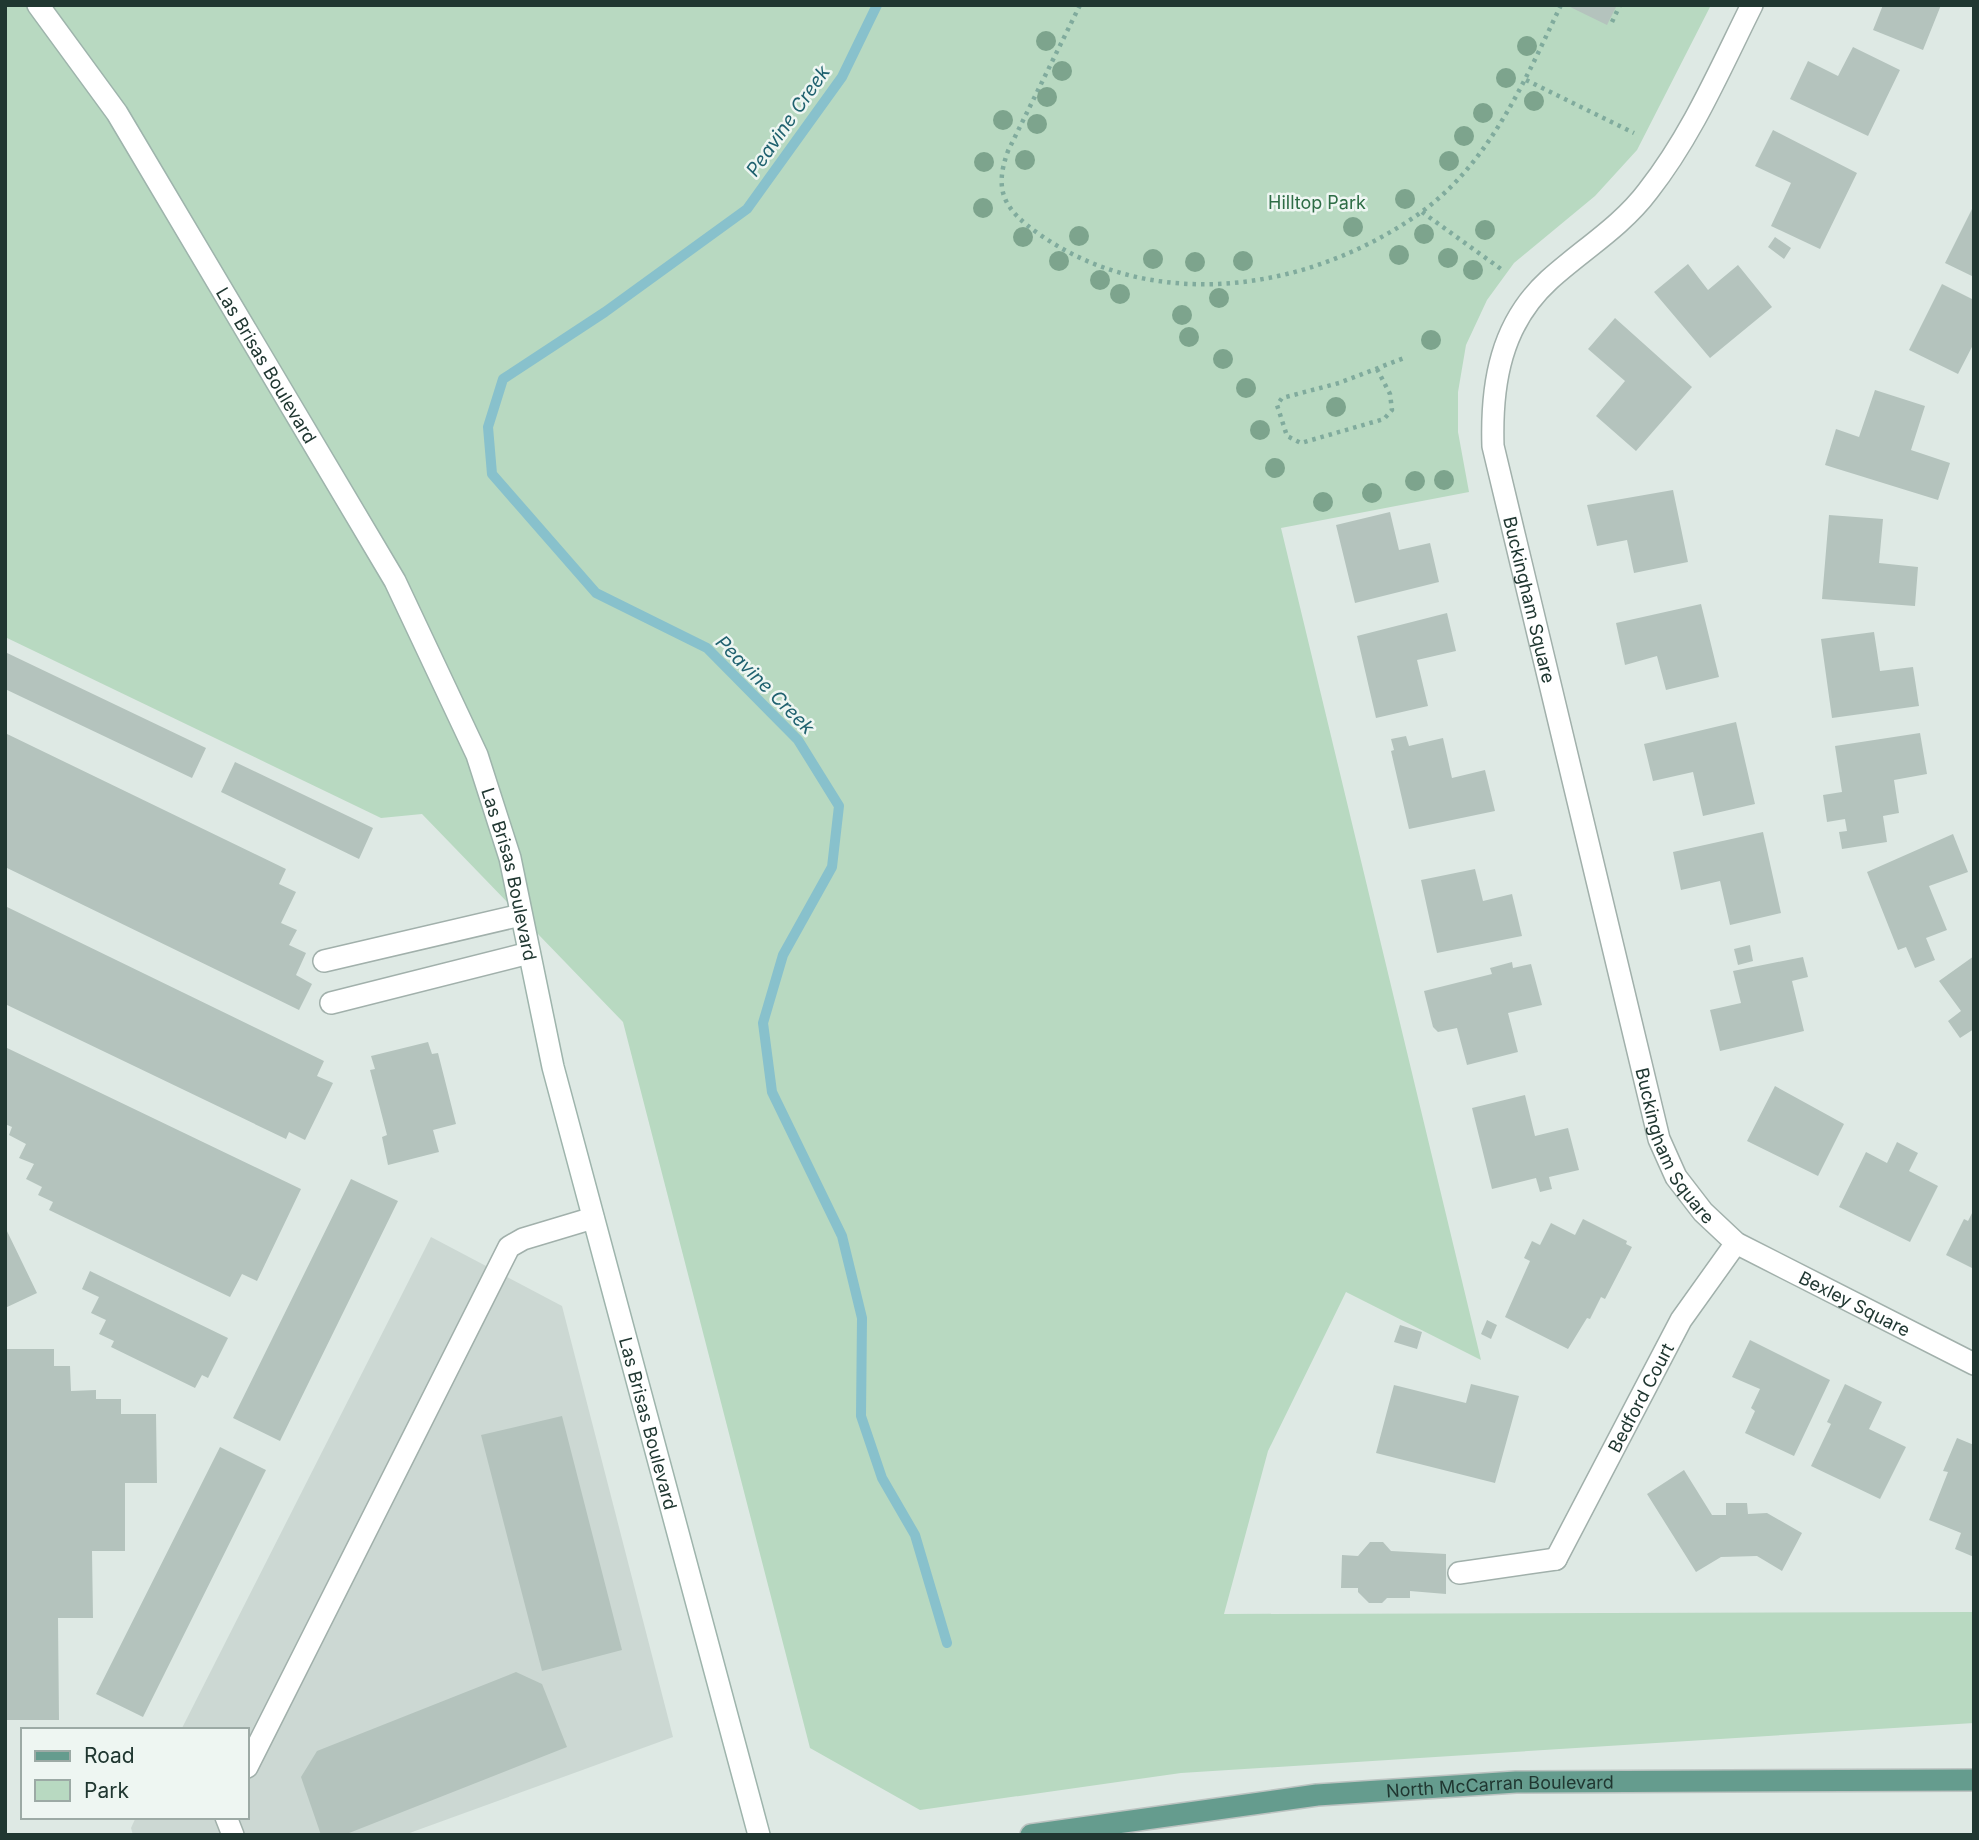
<svg xmlns="http://www.w3.org/2000/svg" width="1979" height="1840" font-family="Inter,sans-serif">
	<rect width="100%" height="100%" fill="#dee9e4"/>
	<path fill="#ccd8d3" d="M431,1237l131,69 111,431 -269,98h-271l-2,-7 5,-11h111v-87h-66z"/>
	<path fill="#b8d9c1" d="M5,5h1706l-74,145 -42,46 -81,67 -27,37 -21,45 -8,47v40l11,60 -188,36 200,832 -135,-68 -78,159 -44,163 750,-2v111l-793,50 -261,37 -110,-62 -187,-726 -201,-208 -41,4 -376,-181z"/>
	<g fill="none" stroke-linecap="round" stroke-linejoin="round">
		<path stroke="#88c1cc" stroke-width="10" d="M877,5l-35,72 -95,132 -142,103 -102,67 -15,48 4,47 104,119 111,55 91,92 41,66 -7,61 -49,88 -20,68 9,69 70,144 20,82 -1,98 21,62 33,57 32,108"/>
	</g>
	<path fill="#b4c3bd" d="M1566,5h51l-10,20z
		M1883,5h58l-18,45 -50,-20z
		M1853,47l47,23 -32,66 -78,-37 18,-38 30,15z
		M1773,130l84,43 -37,76 -49,-23 20,-43 -36,-17z
		M1974,205v72l-29,-14z
		M1775,237l16,11 -7,11 -16,-12z
		M1688,264l20,26 30,-25 34,42 -62,51 -56,-66z
		M1942,284l32,16v43l-16,31 -49,-24z
		M1615,318l77,69 -56,64 -40,-35 29,-35 -37,-32z
		M1875,390l50,16 -14,44 39,13 -12,37 -113,-35 11,-36 23,8z
		M1673,490l15,72 -54,11 -7,-33 -30,6 -10,-41z
		M1390,512l9,38 31,-7 9,39 -84,21 -19,-78z
		M1829,515l54,4 -4,44 39,4 -3,39 -93,-7z
		M1701,604l18,73 -53,13 -9,-34 -32,9 -9,-42z
		M1447,613l9,38 -39,9 11,46 -52,12 -19,-82z
		M1874,632l6,39 33,-4 6,39 -87,12 -11,-79z
		M5,652l201,96 -14,30 -187,-89z
		M1736,722l19,82 -52,12 -10,-44 -40,9 -9,-37z
		M5,733l281,136 -7,15 17,8 -15,31 16,7 -8,15 17,8 -10,22 16,9 -13,26 -294,-143z
		M1920,733l7,41 -33,6 5,33 -16,3 4,26 -45,7 -3,-17 8,-1 -2,-12 -18,3 -4,-27 19,-3 -7,-46z
		M1406,736l3,10 34,-8 9,40 33,-8 10,41 -86,18 -18,-78 3,-1 -3,-11z
		M235,762l138,66 -14,31 -138,-67z
		M1763,832l18,81 -51,12 -10,-44 -39,9 -8,-38z
		M1953,834l15,38 -39,14 18,44 -21,8 9,22 -20,8 -9,-21 -8,3 -31,-78z
		M1475,869l8,32 29,-7 10,42 -85,17 -16,-73z
		M5,906l319,155 -7,15 16,7 -28,57 -16,-8 -3,7 -281,-135z
		M1750,945l3,16 -15,4 -4,-16z
		M1974,956v73l-14,9 -12,-17 13,-10 -22,-30z
		M1803,957l5,20 -16,4 12,50 -84,20 -10,-41 31,-7 -8,-32z
		M1512,962l1,6 18,-4 11,41 -34,8 10,39 -51,13 -10,-37 -19,4 -5,-5 -9,-36 68,-17 -2,-6z
		M428,1042l4,12 6,-1 18,71 -23,6 6,22 -51,13 -6,-28 5,-2 -17,-65 5,-1 -4,-13z
		M5,1047l296,142 -44,92 -15,-7 -12,23 -181,-87 4,-8 -15,-7 4,-8 -16,-8 8,-15 -15,-6 7,-14 -17,-9 3,-8 -7,-3z
		M1775,1086l69,38 -26,52 -71,-35z
		M1525,1095l10,41 33,-8 11,42 -30,7 3,12 -12,3 -4,-14 -44,11 -20,-81z
		M1897,1142l21,11 -9,18 29,15 -28,56 -71,-35 27,-55 21,11z
		M351,1179l47,22 -118,240 -47,-23z
		M1974,1209v60l-28,-14 18,-36 4,2z
		M1583,1219l44,22 -1,3 6,3 -27,52 -4,-2 -11,22 -3,-1 -19,31 -63,-32 25,-56 -6,-3 8,-17 8,4 11,-22 24,12z
		M5,1227l32,66 -32,15z
		M90,1271l138,67 -20,40 -6,-3 -7,13 -84,-41 3,-6 -15,-7 7,-14 -15,-7 8,-16 -17,-8z
		M1487,1320l10,5 -6,14 -10,-5z
		M1400,1325l22,7 -5,17 -23,-7z
		M1750,1340l80,40 -36,76 -49,-23 10,-22 -4,-3 9,-19 -28,-12z
		M5,1349h49v17h16l1,25 25,-1v9h25v15h35l1,69h-32v68h-33l1,67h-35l1,102h-53z
		M1471,1384l48,12 -24,87 -119,-30 18,-68 72,18z
		M1845,1384l37,18 -13,27 37,18 -26,52 -69,-33 20,-42 -4,-2z
		M562,1416l60,234 -80,21 -61,-236z
		M1957,1438l17,7v112l-19,-8 6,-16 -32,-13 19,-48 -5,-1z
		M220,1447l46,23 -123,247 -47,-23z
		M1684,1470l28,45h14v-12h21l1,11 19,-1 35,20 -20,38 -25,-15 -36,1 -25,15 -49,-78z
		M1370,1542h13l8,9 55,3v40l-36,-3v7h-23l-5,5h-13l-11,-11v-4h-17l1,-33 16,1z
		M516,1672l26,12 25,63 -223,88h-23l-20,-58 16,-26z"/>
	<g fill="none" stroke-linecap="round" stroke-linejoin="round">
		<g stroke="#a1b0ab" stroke-width="24">
			<path id="lane" d="M324,961l197,-46
				M331,1003l198,-50
				M1459,1573l97,-14
				M247,1767l262,-520 14,-8 70,-21
				M226,1817l7,18"/>
		</g>
		<g stroke="#a1b0ab" stroke-width="24">
			<g id="street">
				<path id="s1" d="M1752,5c-32,64 -60,130 -104,186 -27,36 -66,59 -99,89 -48,44 -58,103 -56,166l166,693 17,38 27,35 33,31 238,121"/>
				<path id="s2" d="M1556,1559l125,-239 55,-77"/>
			</g>
		</g>
		<g stroke="#9eb4ac" stroke-width="24">
			<g id="secondary">
				<path id="s3" d="M38,5l79,108 278,468 82,174 33,103 43,209 206,768"/>
			</g>
		</g>
		<g stroke="#bcc3c1" stroke-width="24">
			<g id="primary">
				<path id="s4" d="M1031,1835l286,-40 199,-13 458,-2"/>
			</g>
		</g>
		<path stroke="#80ab9d" stroke-width="4.5" stroke-dasharray="3.5 5" stroke-linecap="butt" d="M1080,5l-72,146c-15,41 -3,59 31,83 115,81 271,57 381,-21 70,-50 105,-133 141,-208
			M1612,22l8,-17
			M1526,80l108,53
			M1422,212l79,57
			M1377,369l13,25 2,16 -8,9 -83,24 -14,-7 -10,-31 5,-7 57,-15 65,-25"/>
		<use href="#lane" stroke="#fff" stroke-width="21"/>
		<use href="#street" stroke="#fff" stroke-width="21"/>
		<use href="#secondary" stroke="#fff" stroke-width="21"/>
		<use href="#primary" stroke="#659c8e" stroke-width="21"/>
	</g>
	<g fill="#7da48d">
		<circle cx="1046" cy="41" r="10"/>
		<circle cx="1527" cy="46" r="10"/>
		<circle cx="1062" cy="71" r="10"/>
		<circle cx="1506" cy="78" r="10"/>
		<circle cx="1047" cy="97" r="10"/>
		<circle cx="1534" cy="101" r="10"/>
		<circle cx="1483" cy="113" r="10"/>
		<circle cx="1003" cy="120" r="10"/>
		<circle cx="1037" cy="124" r="10"/>
		<circle cx="1464" cy="136" r="10"/>
		<circle cx="1025" cy="160" r="10"/>
		<circle cx="1449" cy="161" r="10"/>
		<circle cx="984" cy="162" r="10"/>
		<circle cx="1405" cy="199" r="10"/>
		<circle cx="983" cy="208" r="10"/>
		<circle cx="1353" cy="227" r="10"/>
		<circle cx="1485" cy="230" r="10"/>
		<circle cx="1424" cy="234" r="10"/>
		<circle cx="1079" cy="236" r="10"/>
		<circle cx="1023" cy="237" r="10"/>
		<circle cx="1399" cy="255" r="10"/>
		<circle cx="1448" cy="258" r="10"/>
		<circle cx="1153" cy="259" r="10"/>
		<circle cx="1059" cy="261" r="10"/>
		<circle cx="1243" cy="261" r="10"/>
		<circle cx="1195" cy="262" r="10"/>
		<circle cx="1473" cy="270" r="10"/>
		<circle cx="1100" cy="280" r="10"/>
		<circle cx="1120" cy="294" r="10"/>
		<circle cx="1219" cy="298" r="10"/>
		<circle cx="1182" cy="315" r="10"/>
		<circle cx="1189" cy="337" r="10"/>
		<circle cx="1431" cy="340" r="10"/>
		<circle cx="1223" cy="359" r="10"/>
		<circle cx="1246" cy="388" r="10"/>
		<circle cx="1336" cy="407" r="10"/>
		<circle cx="1260" cy="430" r="10"/>
		<circle cx="1275" cy="468" r="10"/>
		<circle cx="1444" cy="480" r="10"/>
		<circle cx="1415" cy="481" r="10"/>
		<circle cx="1372" cy="493" r="10"/>
		<circle cx="1323" cy="502" r="10"/>
	</g>
	<g text-anchor="middle" dominant-baseline="central" stroke-width="5" stroke-linejoin="round" paint-order="stroke">
		<g font-size="18" fill="#2d6c45" stroke="#eef6f2">
			<text x="1317" y="202">Hilltop Park</text>
		</g>
		<g font-size="18" fill="#203731" stroke="#eef6f2">
			<text stroke="none"><textPath href="#s3" startOffset="427">Las Brisas Boulevard</textPath></text>
			<text stroke="none"><textPath href="#s1" startOffset="686">Buckingham Square</textPath></text>
			<text stroke="none"><textPath href="#s3" startOffset="994">Las Brisas Boulevard</textPath></text>
			<text stroke="none"><textPath href="#s1" startOffset="1253">Buckingham Square</textPath></text>
			<text stroke="none"><textPath href="#s1" startOffset="1505">Bexley Square</textPath></text>
			<text stroke="none"><textPath href="#s2" startOffset="182">Bedford Court</textPath></text>
			<text stroke="none"><textPath href="#s3" startOffset="1561">Las Brisas Boulevard</textPath></text>
			<text stroke="none"><textPath href="#s4" startOffset="472">North McCarran Boulevard</textPath></text>
		</g>
		<g font-size="19" font-style="italic" fill="#1f616f" stroke="#eef6f2">
			<text transform="translate(788 121) rotate(-55)">Peavine Creek</text>
			<text transform="translate(765 685) rotate(45)">Peavine Creek</text>
		</g>
	</g>
	<rect width="1979" height="1840" fill="none" stroke="#203731" stroke-width="14"/>
	<rect x="21" y="1728" width="228" height="91" fill="#eef6f2" stroke="#9caaa5" stroke-width="2"/>
	<rect x="35" y="1751" width="35" height="10" fill="#659c8e" stroke="#9caaa5" stroke-width="2"/>
	<text x="84" y="1763" font-size="21" fill="#203731">Road</text>
	<rect x="35" y="1780" width="35" height="21" fill="#b8d9c1" stroke="#9caaa5" stroke-width="2"/>
	<text x="84" y="1798" font-size="21" fill="#203731">Park</text>
</svg>
